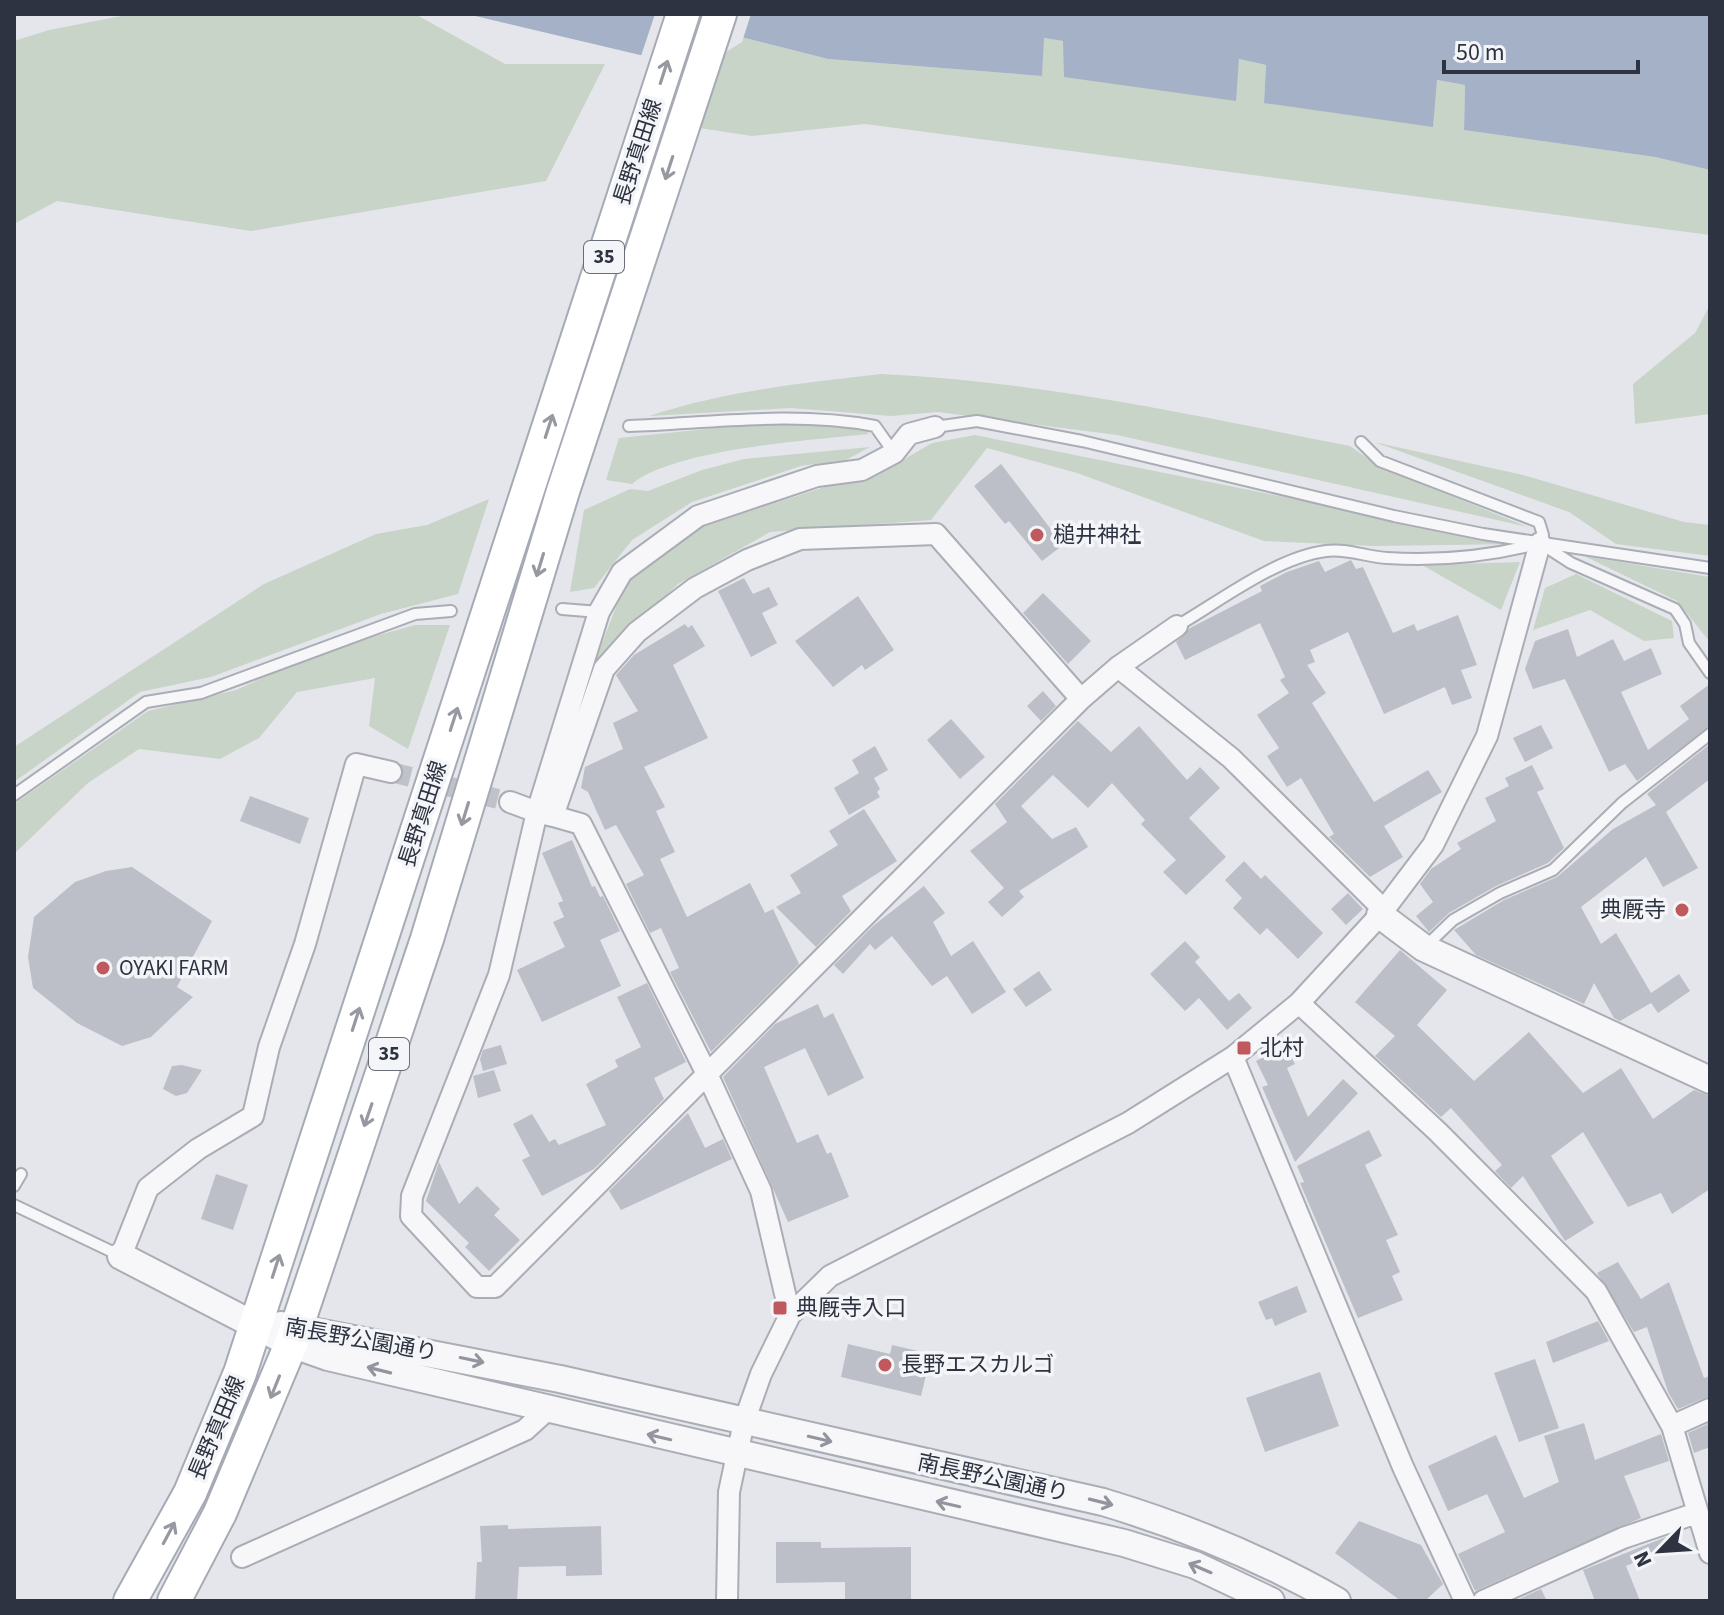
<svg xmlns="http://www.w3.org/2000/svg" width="1724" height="1615" font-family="'Source Sans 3','Noto Sans JP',sans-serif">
	<rect width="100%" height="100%" fill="#e5e6eb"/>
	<path fill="#c8d4c7" d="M132,14h283l90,50h100l-59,117 -295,50 -194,-30 -43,23v-183l35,-11z
		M741,37l87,22 214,17 1,-38 20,3 172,60 4,-42 27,6 -2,37 169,24 3,-46 29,5 -1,45 191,27 55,13v65l-845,-111 -113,12 -79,-12 22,-56z
		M1710,305v109l-75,10 -2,-40 62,-51z
		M881,374c158,7 315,42 469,72l30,21 148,60 -411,-92 -179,-23 -47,4 -100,-8 -142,8c76,-25 153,-33 232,-42z
		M754,424l107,2 8,8c-57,6 -195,15 -237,50l-26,-4 13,-42z
		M975,435l543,109 -144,2 -110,-5 -187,-68 -90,-25 -56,72 -161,12 -92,52 -85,82 32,-82 37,-34 39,-23 195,-63 36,-21z
		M1374,442l149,33 161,47 26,3v31l-94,-12 -47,-32z
		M870,447l-24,13 -45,6 -109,36 -60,38 -38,48 -24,4 14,-82 46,-21 18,2 54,-21 42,-11z
		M489,499l-31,95 -77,20 -170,63 -71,15 -126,90v-35l250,-163 112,-50 51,-9z
		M1584,556l126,21v65l-33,-41z
		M1520,562l-19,48 -79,-45z
		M1576,574l96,47 2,17 -30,3 -54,-31 -57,20 12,-42z
		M415,625h35l-42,124 -39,-23 6,-48 -78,14 -38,46 -39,21 -81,-10 -51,34 -74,71v-50l134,-93 88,-21 86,-39z"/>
	<path fill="#a4b1c6" d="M467,14h1243v156l-55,-13 -191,-27 1,-45 -28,-5 -4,47 -169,-24 2,-38 -27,-6 -3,42 -172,-24 -1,-36 -19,-3 -2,38 -214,-17 -87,-22 -46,31z"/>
	<path fill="#e5e6eb" d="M655,14h96l-9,28 -48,30 -54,-13z"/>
	<path fill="#bcbfc7" d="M1001,464l62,81 -21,16 -33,-40 -4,3 -31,-38z
		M1351,560l5,9 7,-2 30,66 21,-9 3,7 41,-16 19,50 -16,5 11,28 -20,7 -7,-18 -61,27 -36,-82 -38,18 5,12 -8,3 19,28 -14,10 62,99 54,-32 14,22 -58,34 19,31 -33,20 -41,-40 5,-3 -33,-56 -14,9 -20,-31 12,-8 -22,-33 32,-22 -9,-13 5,-3 -25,-54 -75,37 -9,-18 14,-14 72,-37 -2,-5 27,-14 32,-11 6,11z
		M744,578l9,16 16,-7 9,18 -16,8 15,30 -26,14 -33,-66z
		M1043,593l48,48 -23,23 -45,-51z
		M858,596l36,54 -29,20 -3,-5 -29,22 -38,-46z
		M685,624l3,4 4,-3 13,21 -32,19 35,73 -64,29 21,40 -9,4 19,41 -15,7 27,58 63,-34 15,30 8,-4 26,55 -88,88 -41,-80 9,-4 -18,-40 -11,5 -24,-49 18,-9 -28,-50 -11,5 -17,-38 -7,-4 4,-21 38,-18 -10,-26 25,-12 -22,-36 18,-20z
		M1568,629l9,28 36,-18 11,22 27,-13 11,26 -41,18 27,58 41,-31 -9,-13 30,-22v42l-73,55 -12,-17 -16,8 -44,-93 -32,10 -8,-20 10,-28z
		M1043,691l13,15 -15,15 -14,-15z
		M951,719l34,38 -25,22 -33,-39z
		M1078,721l33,31 28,-26 48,54 13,-13 20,21 -31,30 37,39 -40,38 -23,-23 13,-12 -35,-36 4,-4 -33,-37 -24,25 -35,-33 -32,31 31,33 24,-12 12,20 -69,44 5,6 -22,20 -14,-15 16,-14 -34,-37 37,-29 -12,-18z
		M1541,725l12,23 -28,14 -12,-24z
		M1710,744v35l-44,33 32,56 -35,19 -17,-30 -65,50 20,37 15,-11 35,60 28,-19 11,17 -32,22 -7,-10 -31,18 -6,-3 -20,-35 -10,21 -108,-49 -22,-25 50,-30 53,-23 56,-48 43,-24 -9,-11z
		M875,746l13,24 -14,8 6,11 -3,3 3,5 -31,18 -15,-27 25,-15 -7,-13z
		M1532,765l12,24 -7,3 27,56 -16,15 -52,23 -47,27 -20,19 -13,-16 17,-14 -13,-18 11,-15 30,-20 -4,-6 39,-22 -11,-23 24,-12 -4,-8z
		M250,796l59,22 -9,26 -60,-23z
		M864,809l33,52 -55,35 9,15 -35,36 -40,-40 25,-14 -11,-18 48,-30 -9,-14z
		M572,840l20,47 3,-1 5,11 3,-1 17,35 -20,9 21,46 -79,36 -25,-52 48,-23 -12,-25 11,-5 -6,-14 5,-2 -21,-48z
		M1244,861l17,18 4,-4 58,58 -25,26 -31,-31 -7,7 -27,-27 9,-10 -17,-18z
		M132,867l80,54 -35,66 16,10 -42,40 -29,9 -45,-23 -44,-35 -5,-31 6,-40 41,-35 31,-11z
		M924,886l21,27 -12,9 18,34 22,-15 33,51 -34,22 -25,-38 -15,10 -40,-50 -17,14 -5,-6 -27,30 -9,-9 39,-39z
		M1348,893l15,16 -17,16 -15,-16z
		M1185,941l15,16 -5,5 34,39 10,-8 13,15 -25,22 -28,-32 -14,13 -35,-37z
		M1400,950l47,40 -30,35 57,56 55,-49 54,61 38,-25 32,51 41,-29 16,6v93l-38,25 -11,-21 -33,14 -45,-75 -32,24 43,67 -29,18 -42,-65 -12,12 -16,-17 7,-6 -51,-57 -10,9 -66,-61 20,-20 -40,-34z
		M1039,971l13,19 -26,17 -13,-18z
		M647,983l39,79 -32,16 10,21 -70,70 -52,27 -20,-36 8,-4 -17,-32 19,-10 17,28 6,-3 4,6 47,-20 -20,-41 32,-17 -3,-7 26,-13 -24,-50z
		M818,1004l6,14 9,-5 31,65 -36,18 -23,-48 -41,19 33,76 21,-9 9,20 4,-2 18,45 -61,25 -65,-145 52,-53z
		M501,1045l6,19 -24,7 -3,-12 3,-9z
		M1285,1045l10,19 -8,4 21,49 35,-38 15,14 -63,69 -33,-75 6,-2 -12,-24z
		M182,1065l20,5 -15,23 -11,3 -13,-7 9,-23z
		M494,1070l7,21 -23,7 -5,-22z
		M688,1113l17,35 18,-9 9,20 -111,51 -12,-19z
		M1369,1130l13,26 -17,9 33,70 -12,5 14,32 -8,4 11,24 -45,18 -58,-135 4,-1 -7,-16z
		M439,1162l20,42 18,-18 23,23 -6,6 26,25 -31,31 -24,-24 4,-4 -43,-42z
		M216,1174l32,11 -15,45 -32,-11z
		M1618,1262l23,37 28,-17 35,96 6,-2v20l-32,13 -10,-17 -21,-65 -13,5 -37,-59z
		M1297,1286l10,26 -32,14 -3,-8 -6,2 -8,-18z
		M1598,1321l11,20 -56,22 -7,-21z
		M848,1344l42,10 2,-9 39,9 -10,42 -80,-19z
		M1535,1359l24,69 -40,14 -25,-69z
		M1320,1372l19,54 -74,26 -19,-54z
		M1584,1423l11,37 66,-26 8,27 -45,15 17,42 -166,73 -17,-37 47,-22 -18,-38 -39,17 -20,-45 68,-31 28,63 35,-16 -15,-46z
		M1710,1423v24l-16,6 -6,-20z
		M1359,1521l62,24 22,39 -18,17h-24l-66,-48z
		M508,1525v4l93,-3 1,49 -36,1v-10l-47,1 -2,34h-42l2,-39h5l-2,-36z
		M1666,1537l5,10 -45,19 14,35h-45l-12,-31z
		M776,1542h45v6l90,-1v54h-66v-19l-69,1z
		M1541,1589l6,12h-32z"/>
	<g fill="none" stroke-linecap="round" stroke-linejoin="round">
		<path stroke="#c0c2c9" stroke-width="20" stroke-dasharray="20 10" stroke-linecap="butt" d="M391,772l119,30"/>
		<g stroke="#aaadb5" stroke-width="14">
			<path id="service" d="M629,426c81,-3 165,-15 246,0l19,27
				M935,427l42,-6 105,20 312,75 89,18 227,34
				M1361,442l19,19 159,61 4,13 -3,8
				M562,609l37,3
				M1177,626c43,-25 100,-69 149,-75 20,-3 41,6 61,7 50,3 105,-2 153,-15l31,20 104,46 10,15 4,19 21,30
				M14,795l132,-93 55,-9 214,-79 36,-3
				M1426,946l27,-26 47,-27 53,-23 69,-67 88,-69
				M14,1186l7,-12
				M14,1205l105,50"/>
		</g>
		<g stroke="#aaadb5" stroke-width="24">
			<path id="minor" d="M1118,667l113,91 153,152
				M1081,699l-145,-165 -136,5 -53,21 -52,28 -58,44 -33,37 -51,147 -16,-4 -38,163 -87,221 -1,20 66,71h18l586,-588 37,-32 59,-41
				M510,802l27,10 62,-200 23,-40 76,-56 119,-40 45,-6 32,-17 15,-19 26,-7
				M553,816l28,8 127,252 53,115 29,124
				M1299,1003l139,129 158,159 76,135 38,127
				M1233,1057l170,410 62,134
				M121,1256l27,-68 50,-39 55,-33 16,-69 36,-103 51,-180 35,8
				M1672,1426l38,-17
				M242,1557l283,-127 22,-20
				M727,1601l2,-109 15,-70 17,-48 29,-59 40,-39 298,-153 105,-66 66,-54 81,-88 53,-70 54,-109 53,-193
				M1483,1601l140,-63 74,-25"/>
		</g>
		<g stroke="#aaadb5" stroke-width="30">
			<path id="tertiary" d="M1380,915l44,33 286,132
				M121,1256l170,88 37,13 796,186 71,22 76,36
				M281,1325l279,54 543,123c83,25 159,56 234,99"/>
		</g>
		<g stroke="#a5aab5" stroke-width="36">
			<path id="primary" d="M130,1601l60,-108 50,-120 443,-1359
				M174,1601l46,-88 71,-169 136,-405 136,-448 157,-477"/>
		</g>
		<use href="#service" stroke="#f7f7f9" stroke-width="10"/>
		<use href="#minor" stroke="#f7f7f9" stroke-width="20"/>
		<use href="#tertiary" stroke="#f7f7f9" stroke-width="26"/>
		<use href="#primary" stroke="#fff" stroke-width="32"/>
	</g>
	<defs><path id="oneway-shaft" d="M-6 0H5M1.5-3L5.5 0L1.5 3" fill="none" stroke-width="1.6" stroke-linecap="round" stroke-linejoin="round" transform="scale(2)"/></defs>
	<g stroke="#9699a0">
		<use href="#oneway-shaft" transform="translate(664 72) rotate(-72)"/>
		<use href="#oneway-shaft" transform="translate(669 168) rotate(108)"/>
		<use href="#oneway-shaft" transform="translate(549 426) rotate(-72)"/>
		<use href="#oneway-shaft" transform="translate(540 565) rotate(107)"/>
		<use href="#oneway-shaft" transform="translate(454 719) rotate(-72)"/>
		<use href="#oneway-shaft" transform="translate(465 814) rotate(107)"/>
		<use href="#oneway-shaft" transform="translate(356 1019) rotate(-72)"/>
		<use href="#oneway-shaft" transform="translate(368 1115) rotate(109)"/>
		<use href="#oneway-shaft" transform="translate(276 1266) rotate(-72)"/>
		<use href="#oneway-shaft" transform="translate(275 1387) rotate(112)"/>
		<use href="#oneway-shaft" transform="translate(169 1533) rotate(-62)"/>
	</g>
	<g stroke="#92959d">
		<use href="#oneway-shaft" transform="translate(472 1360) rotate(12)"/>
		<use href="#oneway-shaft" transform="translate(379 1370) rotate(-166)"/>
		<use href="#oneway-shaft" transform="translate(659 1437) rotate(-167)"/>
		<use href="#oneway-shaft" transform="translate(820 1439) rotate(13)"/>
		<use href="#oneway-shaft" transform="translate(1101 1502) rotate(14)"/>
		<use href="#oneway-shaft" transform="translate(948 1504) rotate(-167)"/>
		<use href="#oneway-shaft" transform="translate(1200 1568) rotate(-157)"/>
	</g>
	<g fill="#c0595d" stroke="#f4f5f8" stroke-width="3">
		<circle cx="1037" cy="535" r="8"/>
		<circle cx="1682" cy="910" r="8"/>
		<circle cx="103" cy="968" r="8"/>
		<rect x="1236" y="1040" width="16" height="16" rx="4"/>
		<rect x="772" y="1300" width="16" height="16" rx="4"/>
		<circle cx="885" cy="1365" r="8"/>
	</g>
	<g text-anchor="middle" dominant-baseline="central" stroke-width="7" stroke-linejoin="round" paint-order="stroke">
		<g fill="#f4f5f8" stroke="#696d78" stroke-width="2">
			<rect x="584" y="241" width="40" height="32" rx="6"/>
			<rect x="369" y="1038" width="40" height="32" rx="6"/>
		</g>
		<g font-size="20" font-weight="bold" fill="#2e3341">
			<text x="604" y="257">35</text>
			<text x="389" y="1054">35</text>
		</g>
		<g font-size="22" fill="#2e3341" stroke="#f4f5f8">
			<text transform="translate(638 152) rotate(-72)">長野真田線</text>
			<text transform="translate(423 814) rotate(-72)">長野真田線</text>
			<text transform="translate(361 1340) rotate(10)">南長野公園通り</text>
			<text transform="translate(217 1428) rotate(-67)">長野真田線</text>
			<text transform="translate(993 1478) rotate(12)">南長野公園通り</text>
		</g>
		<g font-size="22" fill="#2e3341" stroke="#f4f5f8" text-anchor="start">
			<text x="1053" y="535">槌井神社</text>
			<text x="1666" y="910" text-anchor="end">典厩寺</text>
			<text x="119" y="968">OYAKI FARM</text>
			<text x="1260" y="1048">北村</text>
			<text x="796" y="1308">典厩寺入口</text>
			<text x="901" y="1365">長野エスカルゴ</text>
		</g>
	</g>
	<rect width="1724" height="1615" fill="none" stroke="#2e3341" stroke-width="32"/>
	<g transform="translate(1660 1551) rotate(245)" stroke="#f4f5f8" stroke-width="6" paint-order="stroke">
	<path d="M0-6L14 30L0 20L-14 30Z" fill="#2e3341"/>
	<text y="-12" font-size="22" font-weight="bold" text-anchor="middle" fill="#2e3341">N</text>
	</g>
	<path d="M1444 60v12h194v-12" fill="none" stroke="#2e3341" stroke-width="4"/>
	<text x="1456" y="60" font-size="24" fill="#2e3341" stroke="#f4f5f8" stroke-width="6" paint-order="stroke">50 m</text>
</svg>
